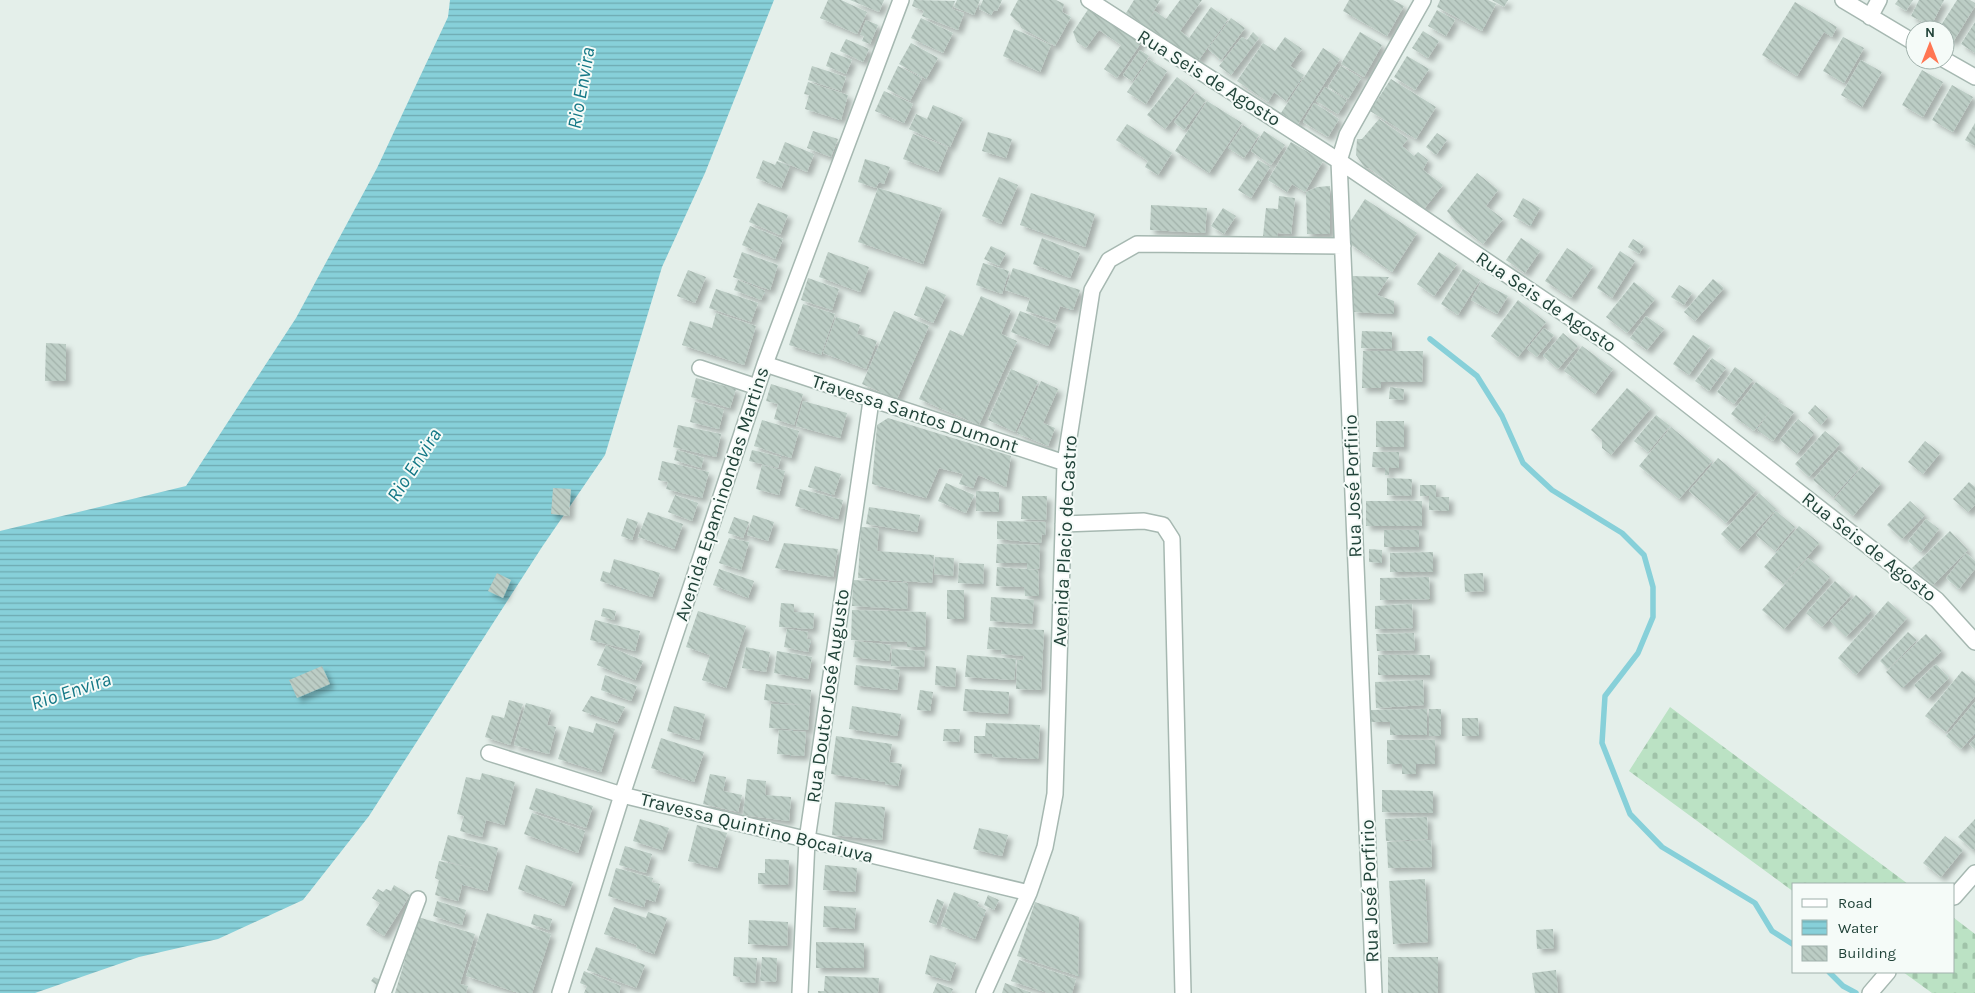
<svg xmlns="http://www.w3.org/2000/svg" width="1975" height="993" font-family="Karla,sans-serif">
	<defs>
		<pattern id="cemetery-stones" width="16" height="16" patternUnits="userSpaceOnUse" patternTransform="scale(1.25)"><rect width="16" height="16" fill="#bbe2c4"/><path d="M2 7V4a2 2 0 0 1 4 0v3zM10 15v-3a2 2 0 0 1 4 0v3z" fill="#a0c3a9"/></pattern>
		<pattern id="water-rules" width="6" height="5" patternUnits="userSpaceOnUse" patternTransform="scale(1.25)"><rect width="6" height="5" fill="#87d0d9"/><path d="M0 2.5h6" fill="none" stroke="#6eaab1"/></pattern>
		<pattern id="building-back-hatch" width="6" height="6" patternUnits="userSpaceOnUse" patternTransform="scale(1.25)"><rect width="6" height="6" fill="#bccdc5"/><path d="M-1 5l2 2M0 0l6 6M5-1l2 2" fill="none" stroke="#a1b1aa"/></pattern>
		<filter id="shadow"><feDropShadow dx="4.5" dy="4.5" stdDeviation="2.5" flood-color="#0004"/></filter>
	</defs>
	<rect width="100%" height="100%" fill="#e4efea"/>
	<path fill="url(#cemetery-stones)" d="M1670,707l238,177h-114v8l-165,-121z
		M1954,918l21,16v59h-43l-29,-21h51z"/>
	<path fill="url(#water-rules)" d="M450,0h324l-69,173 -43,94 -57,188 -63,92 -173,269 -66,84 -85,39 -79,18 -104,36h-35v-462l186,-45 110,-168 81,-150 71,-151z"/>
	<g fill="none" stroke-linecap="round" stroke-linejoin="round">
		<path stroke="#87d0d9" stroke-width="5.5" d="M1430,339l47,37 25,40 21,47 29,27 70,43 22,22 9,32v30l-15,36 -33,43 -3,47 28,71 32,33 93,56 17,28 22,14
			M1829,972l14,14 13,7"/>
	</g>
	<path fill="url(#building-back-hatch)" filter="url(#shadow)" d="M828,0h13l26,12 -10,22 -37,-16z
		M850,0h34l-5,12z
		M914,0l41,1 -3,8 12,4 -6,17 -36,-14 2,-5 -12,-5z
		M957,0h23l-6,15 -20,-8z
		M983,0h19l-5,11 -3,-1 -3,5 -12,-6z
		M1018,0h38l8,4 -2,8 9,5 -16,29 -34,-18 -2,-5 -9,-8z
		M1134,0h26l-12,21 7,-10 11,8 14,-19h22l-22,31 9,7 22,-31 17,12 -30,42 -72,-48z
		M1349,0h44l11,6 -17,30 -44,-25z
		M1440,0h48l8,4 -14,27 -45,-24z
		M1492,0h16l-4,7z
		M1898,0h15l-7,11 -11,-7z
		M1919,0h25l-13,26 -20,-10z
		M1957,0h13l5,3v3l-22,36 -8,-5v-7h-7z
		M1795,2l42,25 -5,10 -8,-5 -27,44 -35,-21z
		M1091,5l52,35 -26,38 -13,-9 17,-24 -22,-15 -13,18 -9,-6 -4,-10z
		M1437,10l18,10 -9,16 -18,-10z
		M921,18l32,15 -10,20 -32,-15z
		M1231,18l14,10 -24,32 -13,-11z
		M866,20l12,5 -8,19 -8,-3 2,-5 -4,-1z
		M1975,22v31l-14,-9z
		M1014,29l37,16 -11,27 -37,-16z
		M1423,31l16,10 -11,17 -16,-10z
		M1253,32l6,6 -28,37 -12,-9 23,-29 5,3z
		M1360,32l22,13 -18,32 -23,-13z
		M1285,37l17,12 -12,17 14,9 -18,26 -12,-9 -6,10 -31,-21 26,-38 12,8z
		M1843,37l21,11 -20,35 -21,-12z
		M846,39l23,10 -6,13 -23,-11z
		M911,43l27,15 -12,21 -27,-15z
		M1323,48l17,11 -42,65 -17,-11z
		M1140,50l9,6 -17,25 -9,-6z
		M831,52l21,8 -6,14 -20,-8z
		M1407,56l22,13 -14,21 -21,-13z
		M1149,59l18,12 -21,33 -19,-12z
		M1861,60l21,12 -20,35 -21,-12z
		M812,66l34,11 -5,14 -33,-11z
		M898,66l24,12 -12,23 -23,-12z
		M1341,66l20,12 -13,21 -20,-12z
		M1922,70l21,12 -20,35 -21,-12z
		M1177,77l18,14 -30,38 -18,-14z
		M1391,79l45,28 -20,32 -46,-28z
		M808,82l40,13 -7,25 -36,-11 4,-14 -5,-1z
		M1952,85l21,12 -20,35 -21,-12z
		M1325,87l22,13 -9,14 -22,-13z
		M884,91l29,13 -9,19 -29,-12z
		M1196,93l10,7 -22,30 -10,-8z
		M1207,101l35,22 -33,50 -34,-22z
		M1314,103l25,16 -11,18 -25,-15z
		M933,105l30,13 -13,29 -41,-18 7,-15 11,5z
		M1379,119l29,20 -6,7 12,10 4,-4 10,8 -5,10 20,15 -19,24 -55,-41h-4l-9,-13 1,-16h5z
		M1975,123v23l-10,-6z
		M1127,124l45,29 -14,22 -13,-8 3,-6 -32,-21z
		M1243,125l16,10 -15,23 -16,-10z
		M813,131l25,8 -7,18 -24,-9z
		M1264,131l21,14 -14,20 -20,-14z
		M988,132l24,7 -6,19 -24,-7z
		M1437,133l10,7 -11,15 -10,-8z
		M913,134l35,13 -10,25 -35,-13z
		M785,142l29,12 -7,18 -29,-12z
		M1291,142l32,19 -18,31 -13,-8 -5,8 -19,-12z
		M865,159l25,8 -6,17 -5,-2 -3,6 -18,-6z
		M763,160l12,5 2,-4 13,5 -9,22 -25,-10z
		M1258,160l12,7 -19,31 -13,-8z
		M1477,173l21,17 -12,16 17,13 -20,25 -27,-22 -9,-11z
		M999,177l19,8 -17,39 -19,-8z
		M1330,186v48h-23l-1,-42 11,-5z
		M878,188l64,20 -19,56 -65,-22z
		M1031,193l64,21 -10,33 -65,-22z
		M1279,196l16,2 -4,36 -13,-1 -1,5 -14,-2 3,-28 12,1z
		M1523,198l17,10 -10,18 -17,-10z
		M1365,199l52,34 -25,39 -42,-28v-22z
		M758,203l30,12 -8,20 -31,-13z
		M1151,205l56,3 -2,25 -55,-3z
		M1223,208l13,8 -12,18 -13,-8z
		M750,226l33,13 -8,20 -33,-14z
		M1042,238l38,15 -10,25 -37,-14z
		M1521,238l19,13 -15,22 -19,-13z
		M1633,239l11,7 -5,8 -11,-7z
		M991,246l15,7 -7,13 -15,-7z
		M1567,248l26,18 -22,32 -26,-17z
		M1620,251l15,10 -23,37 -15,-10z
		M742,252l36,13 -8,25 -37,-13z
		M828,252l41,15 -9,25 -41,-15z
		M1439,252l18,12 -23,32 -17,-12z
		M983,263l26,8 -7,23 -26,-9z
		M1013,268l67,22 -7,20 -13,-4 -5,14 -29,-9 4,-13 -25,-8z
		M1463,269l17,11 -22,35 -17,-11z
		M688,270l18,7 -11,26 -18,-7z
		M1351,276l38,1 -12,18 17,6v13l-41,-2z
		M808,278l31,11 -7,21 -31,-10z
		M1713,279l11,9 -29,33 -11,-9z
		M738,280l27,11 -4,9 -27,-10z
		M1481,282l27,14 -11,18 -26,-14z
		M1634,282l21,17 -28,34 -21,-16z
		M1679,285l13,8 -8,12 -13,-8z
		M926,286l20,9 -13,28 -19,-8z
		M716,289l42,14 -7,19 -42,-14z
		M981,296l30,14 -10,24 16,7 -38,84 -60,-26 31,-69 13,6z
		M1518,300l28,22 -28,35 -27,-21z
		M803,304l32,10 -14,41 -32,-10z
		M894,311l35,15 -32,73 -35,-15z
		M1020,311l37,14 -9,21 -37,-14z
		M716,313l40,13 -12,39 -62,-20 8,-24 22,7z
		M1646,316l18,13 -17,21 -17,-12z
		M836,317l24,8 -5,15 3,-6 19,7 -11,28 -43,-16z
		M1544,328l10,7 -17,22 -10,-8z
		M1362,331l30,1v17l-31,-1z
		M1563,333l15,13 -20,23 -15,-13z
		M1693,335l17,11 -21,29 -16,-11z
		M46,343l20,1v37h-21z
		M1582,346l31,23 -18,25 -31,-23z
		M1363,351h60l-1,31h-41v6h-19z
		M1712,358l14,10 -17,23 -14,-10z
		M1735,367l18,13 -19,24 -17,-12z
		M1011,369l27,12 -23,51 -27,-12z
		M696,378l40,11 -6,19 -39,-11z
		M1041,381l17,8 -15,34 12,5 -7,18 -31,-13z
		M1756,382l23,17 -25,32 -23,-17z
		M771,384l32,10 -9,31 -20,-6 4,-15 -12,-3z
		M1390,387l14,2 -1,11 -14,-1z
		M1627,388l24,20 -40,47 -9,-7v-8l-11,-10z
		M803,401l44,12 -7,25 -44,-12z
		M1777,401l17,11 -21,29 -16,-11z
		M695,402l29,7 -5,20 -29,-7z
		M1815,405l13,12 -7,8 -13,-12z
		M1656,415l14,11 -22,26 -14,-11z
		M888,418l123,38 -5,31 -28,-12 -5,13 -14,-4 4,-10 -24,-6 -13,30 -54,-14 5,-59z
		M1798,419l16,14 -17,21 -17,-14z
		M762,420l37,11 -8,27 -37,-12z
		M1376,421h28v26h-28z
		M678,425l43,9 -5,23 -43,-10z
		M1671,427l41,34 -33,38 -40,-33z
		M1825,431l15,13 -31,33 -14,-13z
		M1925,441l15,12 -17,21 -15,-12z
		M677,450l27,8 -3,10 -27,-8z
		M752,450l29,7 -3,11 -29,-7z
		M1839,450l20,18 -26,29 -20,-17z
		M1373,452h26v16h-10v7h-4v-7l-13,-1z
		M1718,458l38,32 -30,33 -37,-32z
		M662,461l47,11 -7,26 -36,-9 2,-7 -10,-2z
		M762,465l23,6 -6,24 -23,-6z
		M815,466l26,8 -7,21 -26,-8z
		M1862,467l19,16 -28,33 -19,-17z
		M1387,478l25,1 -1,17 -24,-1z
		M1969,482l6,5v18l-7,7 -15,-13z
		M946,483l28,12 -8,18 -28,-12z
		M1420,485h16v12h13v14l-20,-1v-14h-9z
		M553,488l18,1 -2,27 -18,-2z
		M800,489l43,11 -5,19 -43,-13z
		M976,491l23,1v20l-23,-1z
		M1759,493l17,16 -38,41 -17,-16z
		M675,495l23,8 -6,18 -24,-9z
		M1022,496h25l-1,24 -25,-1z
		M1366,501h56v25h-56z
		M1910,501l15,14 -23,24 -15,-14z
		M869,507l51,8 -3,17 -51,-8z
		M1776,511l19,16 -20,24 -19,-16z
		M648,512l35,12 -9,25 -36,-12z
		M753,515l21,7 -6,19 -21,-6z
		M734,517l15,5 -6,16 -15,-5z
		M627,518l11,4 -6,18 -11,-4z
		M1926,519l13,10 -18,23 -13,-11z
		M997,521l49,1 -1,13 -3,-1 -1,9 -44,-4z
		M1799,526l20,17 -35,41 -20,-17z
		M861,527l18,1 -2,23 57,4 -2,28 -74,-5z
		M1384,530h35v17h-35z
		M1950,531l18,19 -35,35 -21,-17z
		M729,538l20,4 -8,28 -22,-7z
		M784,543l54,6 -5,28 -58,-9z
		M997,544l43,1 -1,24h-12v-6h-31z
		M1369,549l13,1v13l-13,-1z
		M1433,552v20h-43v-19z
		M1966,553l9,8v8l-16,20 -13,-11z
		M935,557l19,1 -1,18 -19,-2z
		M1808,558l22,19 -46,52 -22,-19z
		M614,559l46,14 -8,24 -52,-16 3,-10 7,2z
		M959,563l25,1 -1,20 -25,-1z
		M997,567l41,3 1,26h-14l-1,-9 -28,-1z
		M719,569l35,12 -6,17 -35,-13z
		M497,573l14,7 -8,18 -15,-7z
		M1483,573l1,18 -19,1 -1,-18z
		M1429,577l1,22 -50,1v-22z
		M853,580l55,3 -1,26 -55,-3z
		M1835,581l16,14 -29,32 -16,-14z
		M947,590h17v29h-17z
		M1856,595l16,15 -26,27 -16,-16z
		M991,597l43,3 -2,24 -42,-3z
		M1888,601l19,17 -51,57 -18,-17z
		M781,603l13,1v8l20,1 -1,16 -34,-2z
		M1412,604l1,24 -38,1v-23z
		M603,608l13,3 -2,9 -13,-4z
		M852,610l74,2 -1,35h-18v-5l-56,-2z
		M698,611l48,15 -20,62 -24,-8 8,-25 -24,-8z
		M595,620l45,11 -5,20 -45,-11z
		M989,627l55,3 -3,60 -25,-1 1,-29h6l1,-4 -23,-2 1,-4 -15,-1z
		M787,629l21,3 -1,7h4l-3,13 -24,-5z
		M1908,632l9,8 -29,29 -8,-8z
		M1414,633l1,17 -38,1 -1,-17z
		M1926,634l16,17 -40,37 -16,-16z
		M855,641l36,4 -2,16 -36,-4z
		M606,645l37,16 -8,19 -38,-15z
		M746,647l24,5 -4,20 -24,-4z
		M892,649l33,2 -1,16 -33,-1z
		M777,651l35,6 -4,22 -34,-6z
		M967,655l49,4 -2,21 -49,-3z
		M1378,655h52v20h-52z
		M1936,664l13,14 -21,21 -14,-14z
		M856,665l44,5 -3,20 -43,-5z
		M322,666l8,18 -33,14 -8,-18z
		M936,666l20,2 -1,19 -20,-2z
		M1962,671l13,10v15l-29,36 -21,-16z
		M605,675l32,11 -6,15 -30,-11z
		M1423,680l1,25 -48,3 -1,-26z
		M766,684l45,6 -3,40 -39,-2 2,-24 32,1 -39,-5z
		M965,689l44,3 -1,22 -45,-3z
		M920,690l13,2 -3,19 -13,-1z
		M591,696l34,11 -8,16 -35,-12z
		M509,700l14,4 -13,41 -25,-8 7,-22 12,3z
		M1975,702v31l-14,16 -15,-13z
		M526,703l25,7 -4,15 9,2 -7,27 -35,-9z
		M674,706l31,8 -6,26 -32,-9z
		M852,706l49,8 -4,22 -48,-7z
		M1427,709v26h-37v-13h-19v-12z
		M1429,709h12v27h-12z
		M1462,718h16l1,18h-17z
		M596,723l19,6 -14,43 -43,-13 11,-33 24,7z
		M986,723l54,2 -2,34 -45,-2 -1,-3 -18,-1v-17h11z
		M944,729h16l-1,13 -16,-1z
		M779,730l27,2 -2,24 -27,-2z
		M836,736l56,8 -3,18 13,2 -4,22 -13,-2v-2l-54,-8z
		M661,738l43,14 -10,30 -43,-14z
		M1975,738v11l-6,-5z
		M1387,740h48v24h-19v10h-14v-10h-15z
		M482,773l33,9 -11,43 -18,-5 -4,17 -22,-6 4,-15 -7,-2 9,-37 14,3z
		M710,774l16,3 -3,14 19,4 -4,17 -35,-8z
		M747,779l19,2 -1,14 26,2 -2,24 -46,-6z
		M536,788l57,18 -7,22 -57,-19z
		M1382,790l51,1v22l-51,-1z
		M835,802l50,5 -3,33 -50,-5z
		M532,813l53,18 -7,22 -54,-19z
		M1427,817l1,22 -42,2 -1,-22z
		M640,819l29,9 -7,22 -29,-9z
		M1975,819v29l-2,2 -15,-13z
		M697,825l30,8 -10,35 -29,-7z
		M979,828l29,7 -6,21 -29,-7z
		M448,835l50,13 -11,43 -31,-8 6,3 -4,15 -23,-6 4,-15 -4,-2 4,-17 42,9 -40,-10z
		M1945,836l18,14 -22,27 -18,-14z
		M1431,840l1,27 -44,1 -1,-26z
		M625,846l27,8 -6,19 -27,-8z
		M765,859l24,1 -1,25 -30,-1v-11h7z
		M526,865l47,17 -9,24 -46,-17z
		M825,865l32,3 -2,24 -32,-2z
		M616,868l37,10 -1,4 8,2 -5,18 -9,-3 -2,8 -36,-11z
		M1425,879l3,63 -35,2 -4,-63z
		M394,885l16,10 -26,41 -18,-11 14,-22 -8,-5 6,-9 5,3 3,-3 5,2z
		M954,892l25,10 -2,4 9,4 -11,29 -34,-13z
		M988,895l11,5 -5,10 -10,-5z
		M937,899l7,3 -8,23 -7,-3z
		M437,901l29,9 -4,15 -29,-9z
		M1035,902l44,15 -1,59 -61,-20z
		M824,906l32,2 -2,21 -31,-2z
		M614,907l32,11 2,-6 19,6 -13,36 -18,-6 1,-3 -33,-11z
		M487,913l64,21 -19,59h-13l-53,-17z
		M534,914l18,5 -3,11 -18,-6z
		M418,917l57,17 -15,50 8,2 -2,7h-71z
		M749,920l39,2 -1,24 -39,-2z
		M1553,929l1,19 -17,1 -1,-19z
		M816,942l48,1v25h-48z
		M596,947l49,18 -9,23 -49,-18z
		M930,955l26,8 -6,18 -25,-7z
		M734,957l23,1 -2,25 -15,-1v-5l-7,-1z
		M762,957l15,1 -1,24 -16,-1z
		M1388,957h50v36h-50z
		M1019,960l57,19 -4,14h-24l-37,-12z
		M1556,970l2,23h-23l-3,-20z
		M584,971l37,15 -2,7h-35l3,-7 -7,-3z
		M825,976l54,2 -1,15h-60v-2h6z
		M374,977l8,4 -4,5 -7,-5z
		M937,983l16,6 -2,4h-18z
		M1005,983l27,10h-30z"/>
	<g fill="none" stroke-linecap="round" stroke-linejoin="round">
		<g stroke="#a6b8b1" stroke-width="18">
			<path id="minor" d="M1089,0l250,161 276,187 322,252 38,42
				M1843,0l72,43
				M1870,17l9,-17
				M1945,60l30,17
				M765,364l300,99
				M700,368l57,19
				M1063,524l81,-3 19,4 9,14 11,454
				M489,753l133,42 407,98
				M1954,897l21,-24
				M383,993l35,-94
				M560,993l62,-198 143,-431 136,-364
				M800,993l7,-153 64,-439
				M984,993l45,-100 16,-46 10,-53 10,-331 27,-173 17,-30 28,-16 206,2
				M1374,993l-35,-832 8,-26 76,-135
				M1870,993l18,-21"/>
		</g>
		<use href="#minor" stroke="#fff" stroke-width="15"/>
	</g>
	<g text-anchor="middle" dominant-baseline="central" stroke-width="4" stroke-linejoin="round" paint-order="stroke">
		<g font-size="19" fill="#214339" stroke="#f5fbf8">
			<text transform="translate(1209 78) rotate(32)">Rua Seis de Agosto</text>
			<text transform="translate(1546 302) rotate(34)">Rua Seis de Agosto</text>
			<text transform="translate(915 414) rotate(18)">Travessa Santos Dumont</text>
			<text transform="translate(1353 486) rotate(-92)">Rua José Porfirio</text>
			<text transform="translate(722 494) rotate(-72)">Avenida Epaminondas Martins</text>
			<text transform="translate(1065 541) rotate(-87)">Avenida Placio de Castro</text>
			<text transform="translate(1869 547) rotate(38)">Rua Seis de Agosto</text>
			<text transform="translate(828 696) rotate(-82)">Rua Doutor José Augusto</text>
			<text transform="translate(757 828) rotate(14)">Travessa Quintino Bocaiuva</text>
			<text transform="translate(1370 891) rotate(-92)">Rua José Porfirio</text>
		</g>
		<g font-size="20" font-style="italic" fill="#147886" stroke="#f5fbf8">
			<text transform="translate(581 88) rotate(-80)">Rio Envira</text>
			<text transform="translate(414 465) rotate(-57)">Rio Envira</text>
			<text transform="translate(71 691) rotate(-18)">Rio Envira</text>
		</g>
	</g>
	<rect x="1792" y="883" width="162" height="90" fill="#f5fbf8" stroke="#a0b1ac"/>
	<rect x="1802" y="899" width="25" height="8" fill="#ffffff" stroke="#a0b1ac"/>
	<text x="1838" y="908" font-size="15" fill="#214339">Road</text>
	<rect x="1802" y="920" width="25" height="15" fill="url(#water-rules)" stroke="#a0b1ac"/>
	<text x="1838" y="933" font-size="15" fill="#214339">Water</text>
	<rect x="1802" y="946" width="25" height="15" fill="url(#building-back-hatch)" stroke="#a0b1ac"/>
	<text x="1838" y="958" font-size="15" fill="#214339">Building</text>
	<g transform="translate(1930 45)"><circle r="24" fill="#f5fbf8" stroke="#a0b1ac"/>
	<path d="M0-4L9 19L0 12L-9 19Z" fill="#ff7652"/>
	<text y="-8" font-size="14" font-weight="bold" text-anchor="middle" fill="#214339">N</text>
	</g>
</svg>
